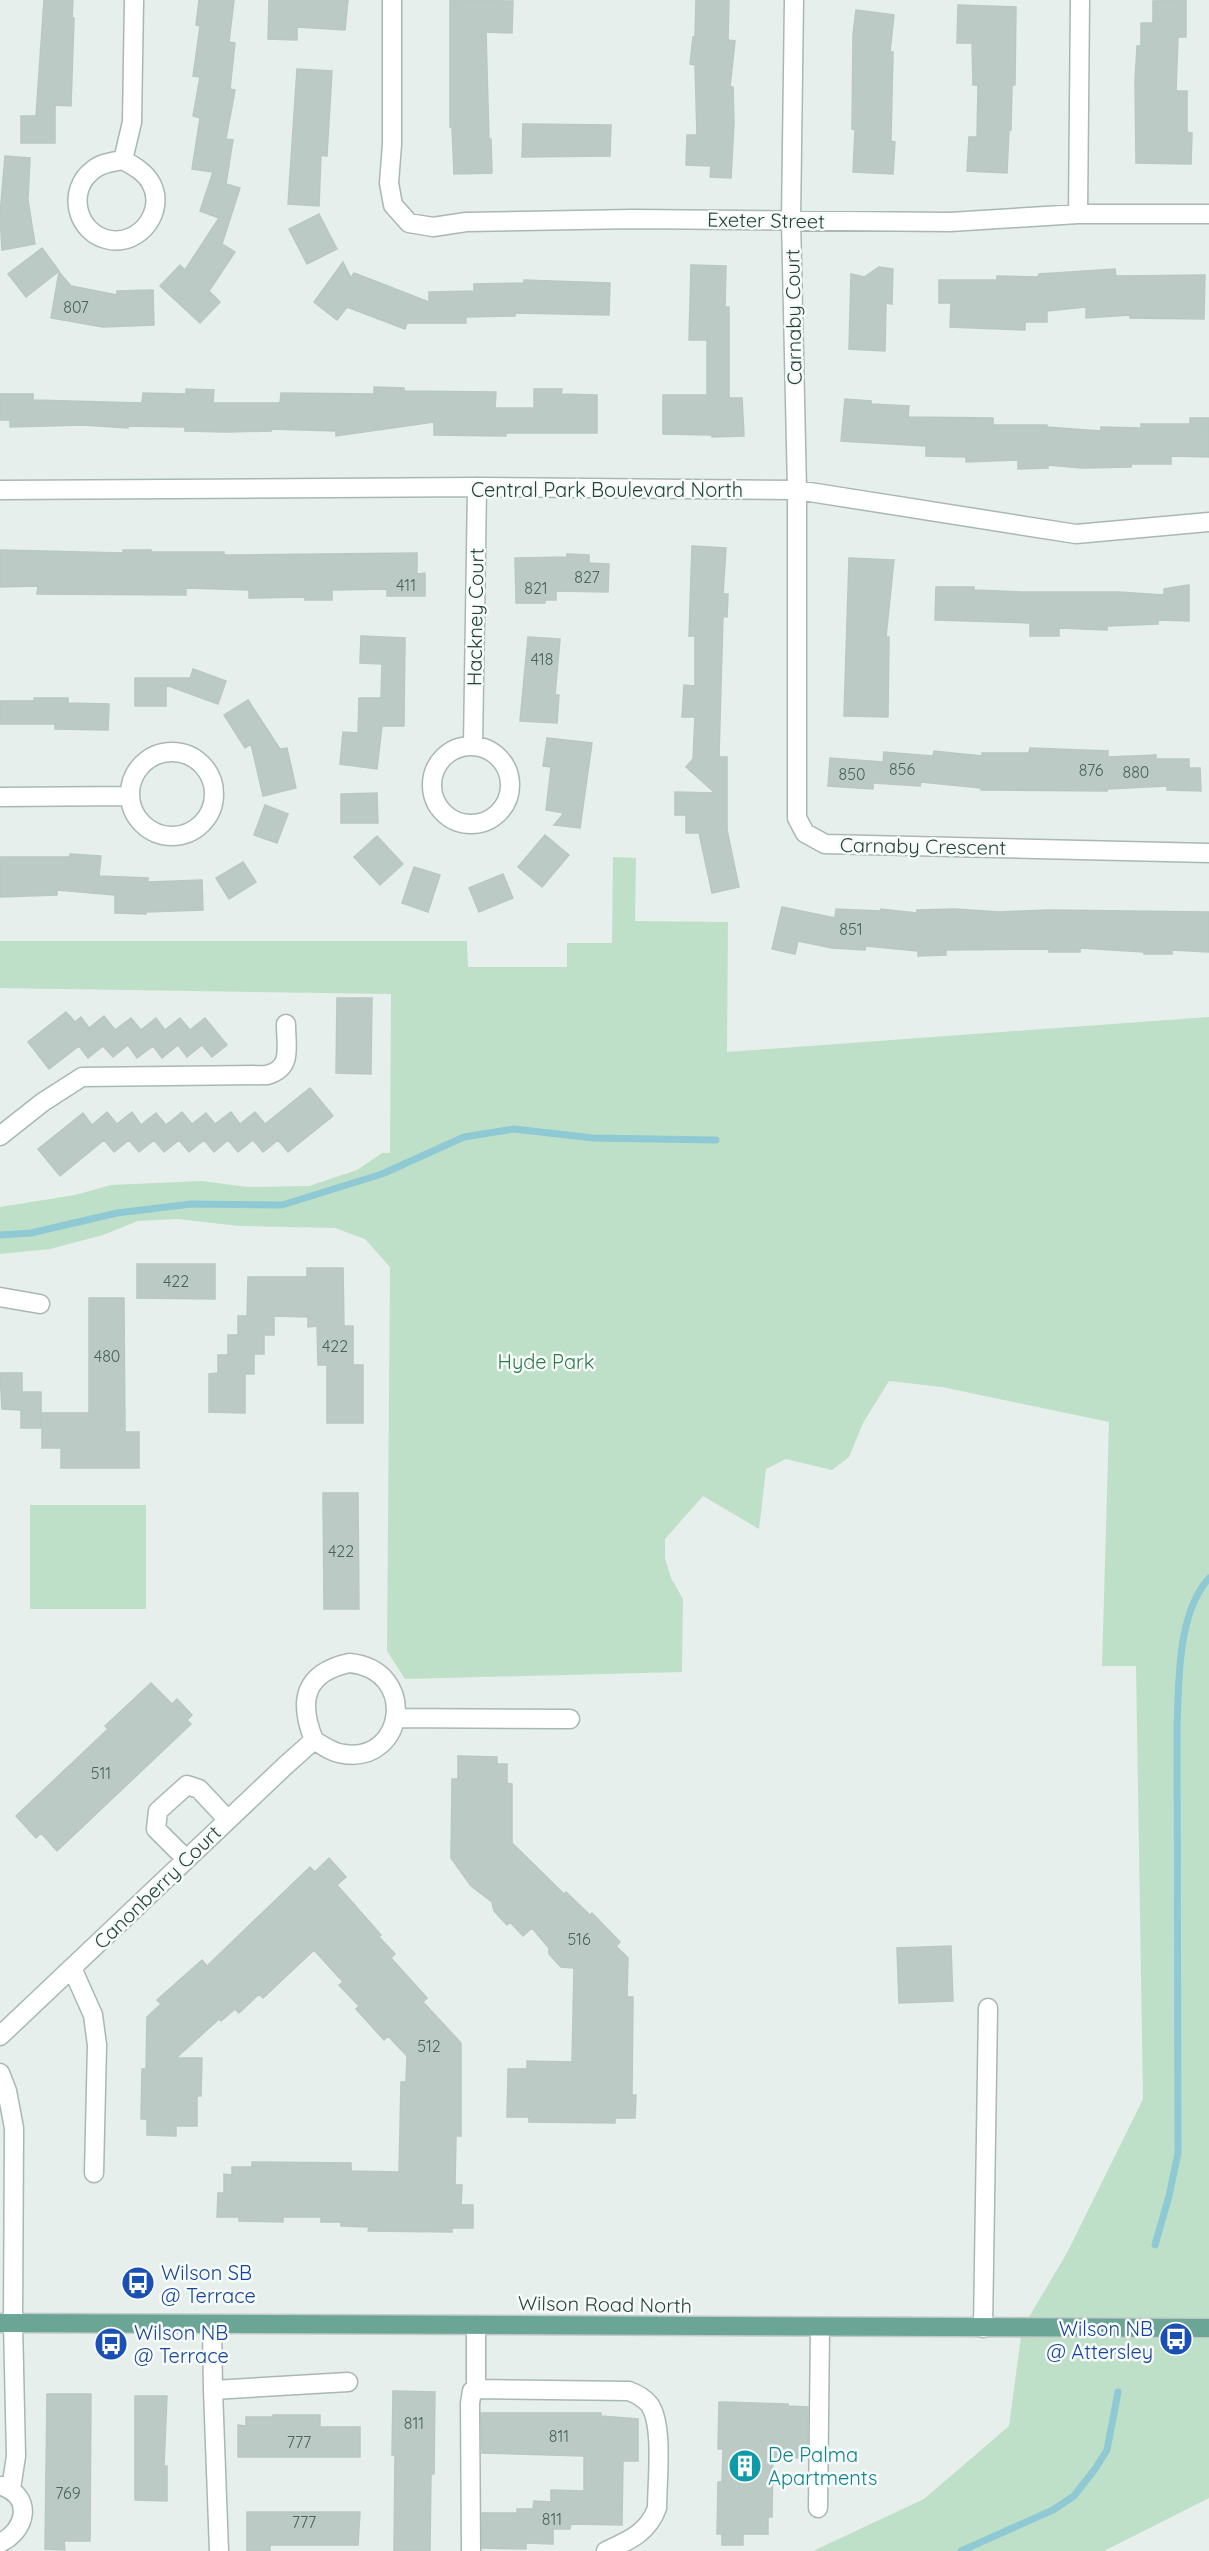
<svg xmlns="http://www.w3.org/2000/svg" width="1209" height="2551" font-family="Quicksand,sans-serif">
	<rect width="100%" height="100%" fill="#e6efeb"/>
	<path fill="#bfe0c8" d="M613,857l23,1 -1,63 93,1 -1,130 482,-35v1481l-105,53h-291l111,-52 85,-73 13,-97 46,-78 75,-152 -7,-433h-34l7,-244 -167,-35 -53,-6 -26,42 -14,34 -17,13 -46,-11 -20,10 -7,60 -56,-33 -38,43v19l6,20 12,21 -1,73 -277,7 -18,-28 3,-384 -25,-28 -30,-11 -95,-2 -63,-7 -39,2 -35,14 -53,14 -50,5v-47l75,-12 36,-10 90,-4 47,6 61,-1 48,-16 25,-17h8l1,-159 -391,-6v-47h467l1,26h99v-24h45z
		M30,1505h116v104h-116z"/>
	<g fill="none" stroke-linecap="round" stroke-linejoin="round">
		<path stroke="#8ec9d4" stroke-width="7" d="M0,1235l31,-2 86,-20 74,-9 91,1 100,-31 82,-37 50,-8 79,9 123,2
			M1155,2245l14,-49 9,-43 -1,-427c2,-45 0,-112 32,-148
			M961,2551l92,-41 21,-14 21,-27 12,-19 11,-58"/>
	</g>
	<path fill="#bbcac4" stroke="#b8c9c2" stroke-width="1.5" d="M44,0h29l-1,18h2l-3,88 -16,-1v38h-34v-27h15z
		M199,0h35l-5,42 6,1 -5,46 5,1 -9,49 7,1 -7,44 14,4 -18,56 13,8 -26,39 11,11 -20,21 -40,-37 20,-21 5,5 34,-52 -19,-7 13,-39 -21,-3 8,-51 -7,-2 7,-39 -7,-1 7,-50 -4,-1z
		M269,0h79l-3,30 -48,-3v13l-29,-1z
		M450,0l63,1 -1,32 -26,-1 3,107h2l1,34 -38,1 -2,-47h-2z
		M696,0h33l-1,40 7,1 -5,46h3l1,36 -3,55 -21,-1 1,-11 -25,-1 1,-30h10l-2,-70 -5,-1 3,-27h2z
		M1186,0v37h-8l-2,54h11v41l5,1 -1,31 -55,-1 -1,-82 2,-35h4v-23h12v-22z
		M958,5l58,2 -1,78h-3l-1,45h-2l-2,43 -40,-2 2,-34h8l1,-52h-5l-1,-42h-15z
		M856,10l38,5 -4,37h3l-2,89 4,1 -2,32 -40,-2 2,-42 -3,-1 1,-94z
		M297,69l35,2 -5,85 -6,-1 -2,51 -31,-2z
		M523,124l88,1 -1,31 -88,1z
		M5,156l25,2 -2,42 7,44 -33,6 -2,-35z
		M319,214l18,35 -30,15 -18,-35z
		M42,248l17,23 -33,26 -18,-23z
		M343,262l8,16 3,-5 75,29v-10l45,-1v-7l50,-1v-3l86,3 -1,32 -94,-2v3l-49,1v6h-59l-2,6 -58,-22 -10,13 -23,-18z
		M691,265l35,1 -1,41h4v91h13l2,38 -32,1v-2l-49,-1v-39h44v-55h-18z
		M879,267l14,2 -1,35 -6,-1 -1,48 -36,-2 2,-75 13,3z
		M1115,269l1,7 89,-1 -1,44 -74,-1v-3l-44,3v-11l-39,4v11h-22v8l-75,-3 1,-24h-12v-23h58v-4l41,1 1,-3z
		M59,272l12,14 46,9v-4l36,-1 1,35 -51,2 -52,-9z
		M374,387l30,1v3l92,1 -1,16h39v-19h28l-1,5 36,1v38h-91v3l-72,-1v-13l-98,14v-5l-65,-2v2l-45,1 -41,-1v-4l-57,-1v2l-45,-3 -73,2v-7h-10v-26h33v6l109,3 1,-10 43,1v-5l28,1 -1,13h67l1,-10 93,1z
		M845,399l26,2v3l38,2 -1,11 85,1v7h54v2l54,4v-4l40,1v-4h49v-6h19v39l-38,-1v8h-40v3l-49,1 -34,-3v3l-30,1v-9l-52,2v-5l-40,-1v-10l-85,-5z
		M692,546l34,2 -3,46h5l-1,23 -4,-1 -4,141h8v73l12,57 -27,6 -13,-60h-13v-18h-11v-23l40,1 -29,-26 7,-8 2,-42h-13l2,-32 11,1v-50h-6z
		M0,550l123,3v-3h28v2h73v3l193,-2v21l8,-1v23h-38v-7l-55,1v10h-27v-3l-56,1v-8l-63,-2v7l-149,-1 1,-8 -38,1z
		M567,554l22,1v8l20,1 -1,28 -52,-1v9h-11v3h-29l-1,-45 52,-1z
		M849,558l45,2 -8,77h3l-1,80 -44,-1z
		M1189,585v36l-31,-1v4l-51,2v4l-48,-2v8h-29v-13l-95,-3 1,-33h38v3l47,2h97l46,3v-6z
		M361,636l44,2 -1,88h-22l-5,43 -37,-5 3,-32 15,1 1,-35h22l1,-34 -22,-1z
		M528,637l32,2 -5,56h4l-2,28 -37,-2z
		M193,669l33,12 -8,23 -52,-19v21h-31v-28h55z
		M34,698h34v5l41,1 -1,26 -53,-1v-5h-55v-23h34z
		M248,700l32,49 7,-1 9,40 -33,8 -12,-52 -6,4 -21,-33z
		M547,738l45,5 -12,85 -26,-3 10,-12 -18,-3 5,-43 -8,-1z
		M1030,748l78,3v6l48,-2v4h33v9h11l1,23 -34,-1v-4l-60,3v2l-126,-1v-2l-60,-6 -1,4 -47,-3v6l-45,-3 2,-28 53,4 1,-10 49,4 1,-5 48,5v-3h47z
		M377,793l1,30h-37v-29z
		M265,805l23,9 -11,29 -23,-8z
		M545,835l24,20 -27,32 -24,-20z
		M377,836l26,28 -23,21 -26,-28z
		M70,854l31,2 -2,20 49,2v4l54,-2 1,30 -57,2v2l-31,-1v-18l-58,-5v5l-57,2v-40h70z
		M243,862l13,20 -27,17 -13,-21z
		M414,867l26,8 -12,37 -26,-9z
		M503,874l10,24 -34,14 -10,-24z
		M782,907l53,11 1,-9 45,2v-2l36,4v-3l38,-1 44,3 50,-2 160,2v40l-37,-2v4h-28v-2l-64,-4v4h-31v-3l-103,1v5l-28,1v-5l-52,-5 -1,4 -33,-2 -34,-7 -3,13 -23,-5z
		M337,998h35l-1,76 -35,-1z
		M66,1012l9,10 6,-5 8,11 15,-12 11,14 16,-12 10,12 15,-12 9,12 15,-12 10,12 15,-12 22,27 -15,12 -10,-12 -15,12 -9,-12 -16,13 -9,-12 -16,12 -9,-13 -15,12 -10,-11 -15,12 -9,-12 -30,23 -21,-27z
		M310,1088l23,28 -45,36 -10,-12 -15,12 -10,-12 -15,12 -10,-12 -14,12 -10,-12 -15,12 -10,-12 -15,12 -10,-12 -15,12 -10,-12 -15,12 -10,-12 -44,36 -22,-27 45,-36 9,12 15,-13 10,12 15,-12 9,13 15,-12 10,12 16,-13 10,12 14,-11 9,11 16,-12 9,12 15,-12 10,12z
		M137,1264h78v35l-78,-1z
		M307,1268h36l1,58h9v39h10v58h-36v-58h-9l-1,-39 -9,1v-10l-34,-1v19h-10v19h-10v20h-9v39l-36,-1v-38l9,-1v-18h10v-20h10v-19h9l1,-39h59z
		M89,1298h35l1,134h14v36h-78v-20h-19v-35h47z
		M0,1373h22v19h19v36h-20v-18l-19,-1z
		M323,1493h35l1,116h-35z
		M151,1683l21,21 5,-5 15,16 -5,5 4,4 -134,127 -16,-18 -5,5 -20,-22 92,-87 -3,-3z
		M458,1756l39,1v7h10v19l5,1v59l52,51 2,-2 24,23 2,-2 28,29 -4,4 12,12 -1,39h6l-1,98h4l-1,23h-20v5l-86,-1v-5h-22l1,-48h19v-8l45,1 2,-94 -13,-1 -12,-13v-6l-17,-20 -9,8 -13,-14 -3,3 -13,-14 -2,-9 -21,-16 -20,-28 1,-79h6z
		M329,1858l17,19 -9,8 44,50 -2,2 16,17 -4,4 36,40 -4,4 38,41v93h-5l-1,49h7l-1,20h12v23h-21v4l-84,-1 1,-4 -28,-1v-4h-20v-5h-38v5l-44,-1v-4h-22l1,-24h6v-19l8,1v-8h20v-5l99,1v8l48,1 2,-90h5l1,-26 -19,-20 -4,4 -28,-31 3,-3 -20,-21 4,-3 -29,-32 -51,48 -4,-4 -20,19 -4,-4 -14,12 -2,-2 -43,39h26l-1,38h-4v30h-21v10l-29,-1v-16h-6l1,-50h4l1,-52 14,-13 -4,-4 45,-40 5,6 103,-99 5,5z
		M951,1946l2,55 -54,2 -2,-55z
		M393,2391l42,1 -1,82h-3l-1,77h-36l1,-96h-3z
		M47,2394h44l-1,147h-26l1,9 -20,-1z
		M135,2396h32l-3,70h3v35l-32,-1z
		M719,2402l69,2v2l20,1 -1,51 -34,-1 -1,60h-4v17h-25v11h-21v-11h-5l1,-52h4l1,-33h-5z
		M481,2413h120v3l37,3v42h-15l-1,64 -51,-1 -1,5h-17v15l-27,-1v6l-44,-1v-35h35v-4h16l1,-8 17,1v-12l33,1v-35l-102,-3z
		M273,2415h47v12h40v30h-122v-32l8,1v-9h27z
		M247,2512h113l-2,33h-88v6h-23z"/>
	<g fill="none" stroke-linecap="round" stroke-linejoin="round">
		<g stroke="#a8b8b2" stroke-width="21">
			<path id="minor" d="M392,0v144l-3,39 4,22 16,18 24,4 33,-5 167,-3 317,3 128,-8h131
				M794,0l-3,220 6,270v328l8,15 20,11 384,9
				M123,160c11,6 22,12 28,23 15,27 -10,62 -41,57 -34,-6 -44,-50 -17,-70 8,-7 20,-8 30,-10z
				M123,160l9,-38 2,-122
				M1078,214l2,-214
				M0,490l477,-3 320,3 279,44 133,-12
				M473,746l4,-259
				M432 785a39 39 0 1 1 78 0a39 39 0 1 1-78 0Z
				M130 794a42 42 0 1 1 84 0a42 42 0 1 1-84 0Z
				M0,797l129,-1
				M0,1136l43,-34 39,-25 185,-2c26,-7 19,-27 19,-51
				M0,1297l40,7
				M349,1663c69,6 57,100 -5,91 -11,-1 -21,-8 -30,-14 -16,-39 -10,-67 35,-77z
				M396,1718l174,1
				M186,1859l-30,-30 2,-18 29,-26 12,4 29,31
				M72,1968l21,47 4,30 -3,128
				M0,2036l286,-271 28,-25
				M0,2073l7,18 7,37 -1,195 3,133 -5,33
				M212,2325l1,65 135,-8
				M983,2328l5,-320
				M476,2389l153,2c8,3 14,6 20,13 15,19 8,79 8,104 -9,25 -29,33 -51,43
				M213,2390l6,161
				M818,2508l2,-180
				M0,2543c27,-13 33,-46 2,-57
				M471,2551l-1,-148 2,-12 4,-2v-64"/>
		</g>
		<g stroke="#c2cac8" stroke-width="21">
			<path id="major" d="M0,2323l1209,5"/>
		</g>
		<use href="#minor" stroke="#fff" stroke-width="18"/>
		<use href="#major" stroke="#6aa596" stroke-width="18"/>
	</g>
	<defs>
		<g id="bus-disc" transform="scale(1.725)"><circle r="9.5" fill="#1a4fb4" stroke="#f7fbf9"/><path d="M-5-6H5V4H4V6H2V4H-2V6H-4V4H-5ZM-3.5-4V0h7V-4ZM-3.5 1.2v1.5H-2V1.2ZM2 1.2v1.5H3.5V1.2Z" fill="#fff"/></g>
		<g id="building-disc" transform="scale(1.725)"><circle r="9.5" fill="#0f9aa8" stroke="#f7fbf9"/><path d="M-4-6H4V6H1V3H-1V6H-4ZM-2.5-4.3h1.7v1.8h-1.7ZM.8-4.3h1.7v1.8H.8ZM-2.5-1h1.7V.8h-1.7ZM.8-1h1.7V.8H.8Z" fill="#fff"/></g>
	</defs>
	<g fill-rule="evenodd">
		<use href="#bus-disc" x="138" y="2283"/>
		<use href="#bus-disc" x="1176" y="2339"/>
		<use href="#bus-disc" x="111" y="2344"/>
		<use href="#building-disc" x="745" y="2466"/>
	</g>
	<g text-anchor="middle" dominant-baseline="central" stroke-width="5" stroke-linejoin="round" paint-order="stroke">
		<g font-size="16" fill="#4a645c">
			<text x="76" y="307">807</text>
			<text x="587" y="577">827</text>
			<text x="406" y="585">411</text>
			<text x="536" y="588">821</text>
			<text x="542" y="659">418</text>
			<text x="902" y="769">856</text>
			<text x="1091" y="770">876</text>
			<text x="1136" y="772">880</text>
			<text x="852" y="774">850</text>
			<text x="851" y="929">851</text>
			<text x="176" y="1281">422</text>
			<text x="335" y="1346">422</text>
			<text x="107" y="1356">480</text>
			<text x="341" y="1551">422</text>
			<text x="101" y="1773">511</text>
			<text x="579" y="1939">516</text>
			<text x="429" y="2046">512</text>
			<text x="414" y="2423">811</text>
			<text x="559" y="2436">811</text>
			<text x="299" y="2442">777</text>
			<text x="68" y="2493">769</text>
			<text x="552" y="2519">811</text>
			<text x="304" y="2522">777</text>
		</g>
		<g font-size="20" fill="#24423a" stroke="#f7fbf9">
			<text transform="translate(766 220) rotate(1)">Exeter Street</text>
			<text transform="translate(793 317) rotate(-91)">Carnaby Court</text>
			<text x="607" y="489">Central Park Boulevard North</text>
			<text transform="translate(475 617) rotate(-89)">Hackney Court</text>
			<text transform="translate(923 846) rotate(1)">Carnaby Crescent</text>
			<text transform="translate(157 1887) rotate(-44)">Canonberry Court</text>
			<text transform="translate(605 2304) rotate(1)">Wilson Road North</text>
		</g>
		<g font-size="20" fill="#2d7a4b" stroke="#f7fbf9">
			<text x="546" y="1361">Hyde Park</text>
		</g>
		<g font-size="20" fill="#164399" stroke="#f7fbf9" text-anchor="start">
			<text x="161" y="2272">Wilson SB<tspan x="161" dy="23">@ Terrace</tspan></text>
			<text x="1153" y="2328" text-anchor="end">Wilson NB<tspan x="1153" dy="23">@ Attersley</tspan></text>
			<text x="134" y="2332">Wilson NB<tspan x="134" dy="23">@ Terrace</tspan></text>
		</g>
		<g font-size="20" fill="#0d838f" stroke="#f7fbf9" text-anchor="start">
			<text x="768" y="2454">De Palma<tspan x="768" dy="23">Apartments</tspan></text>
		</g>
	</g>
</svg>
